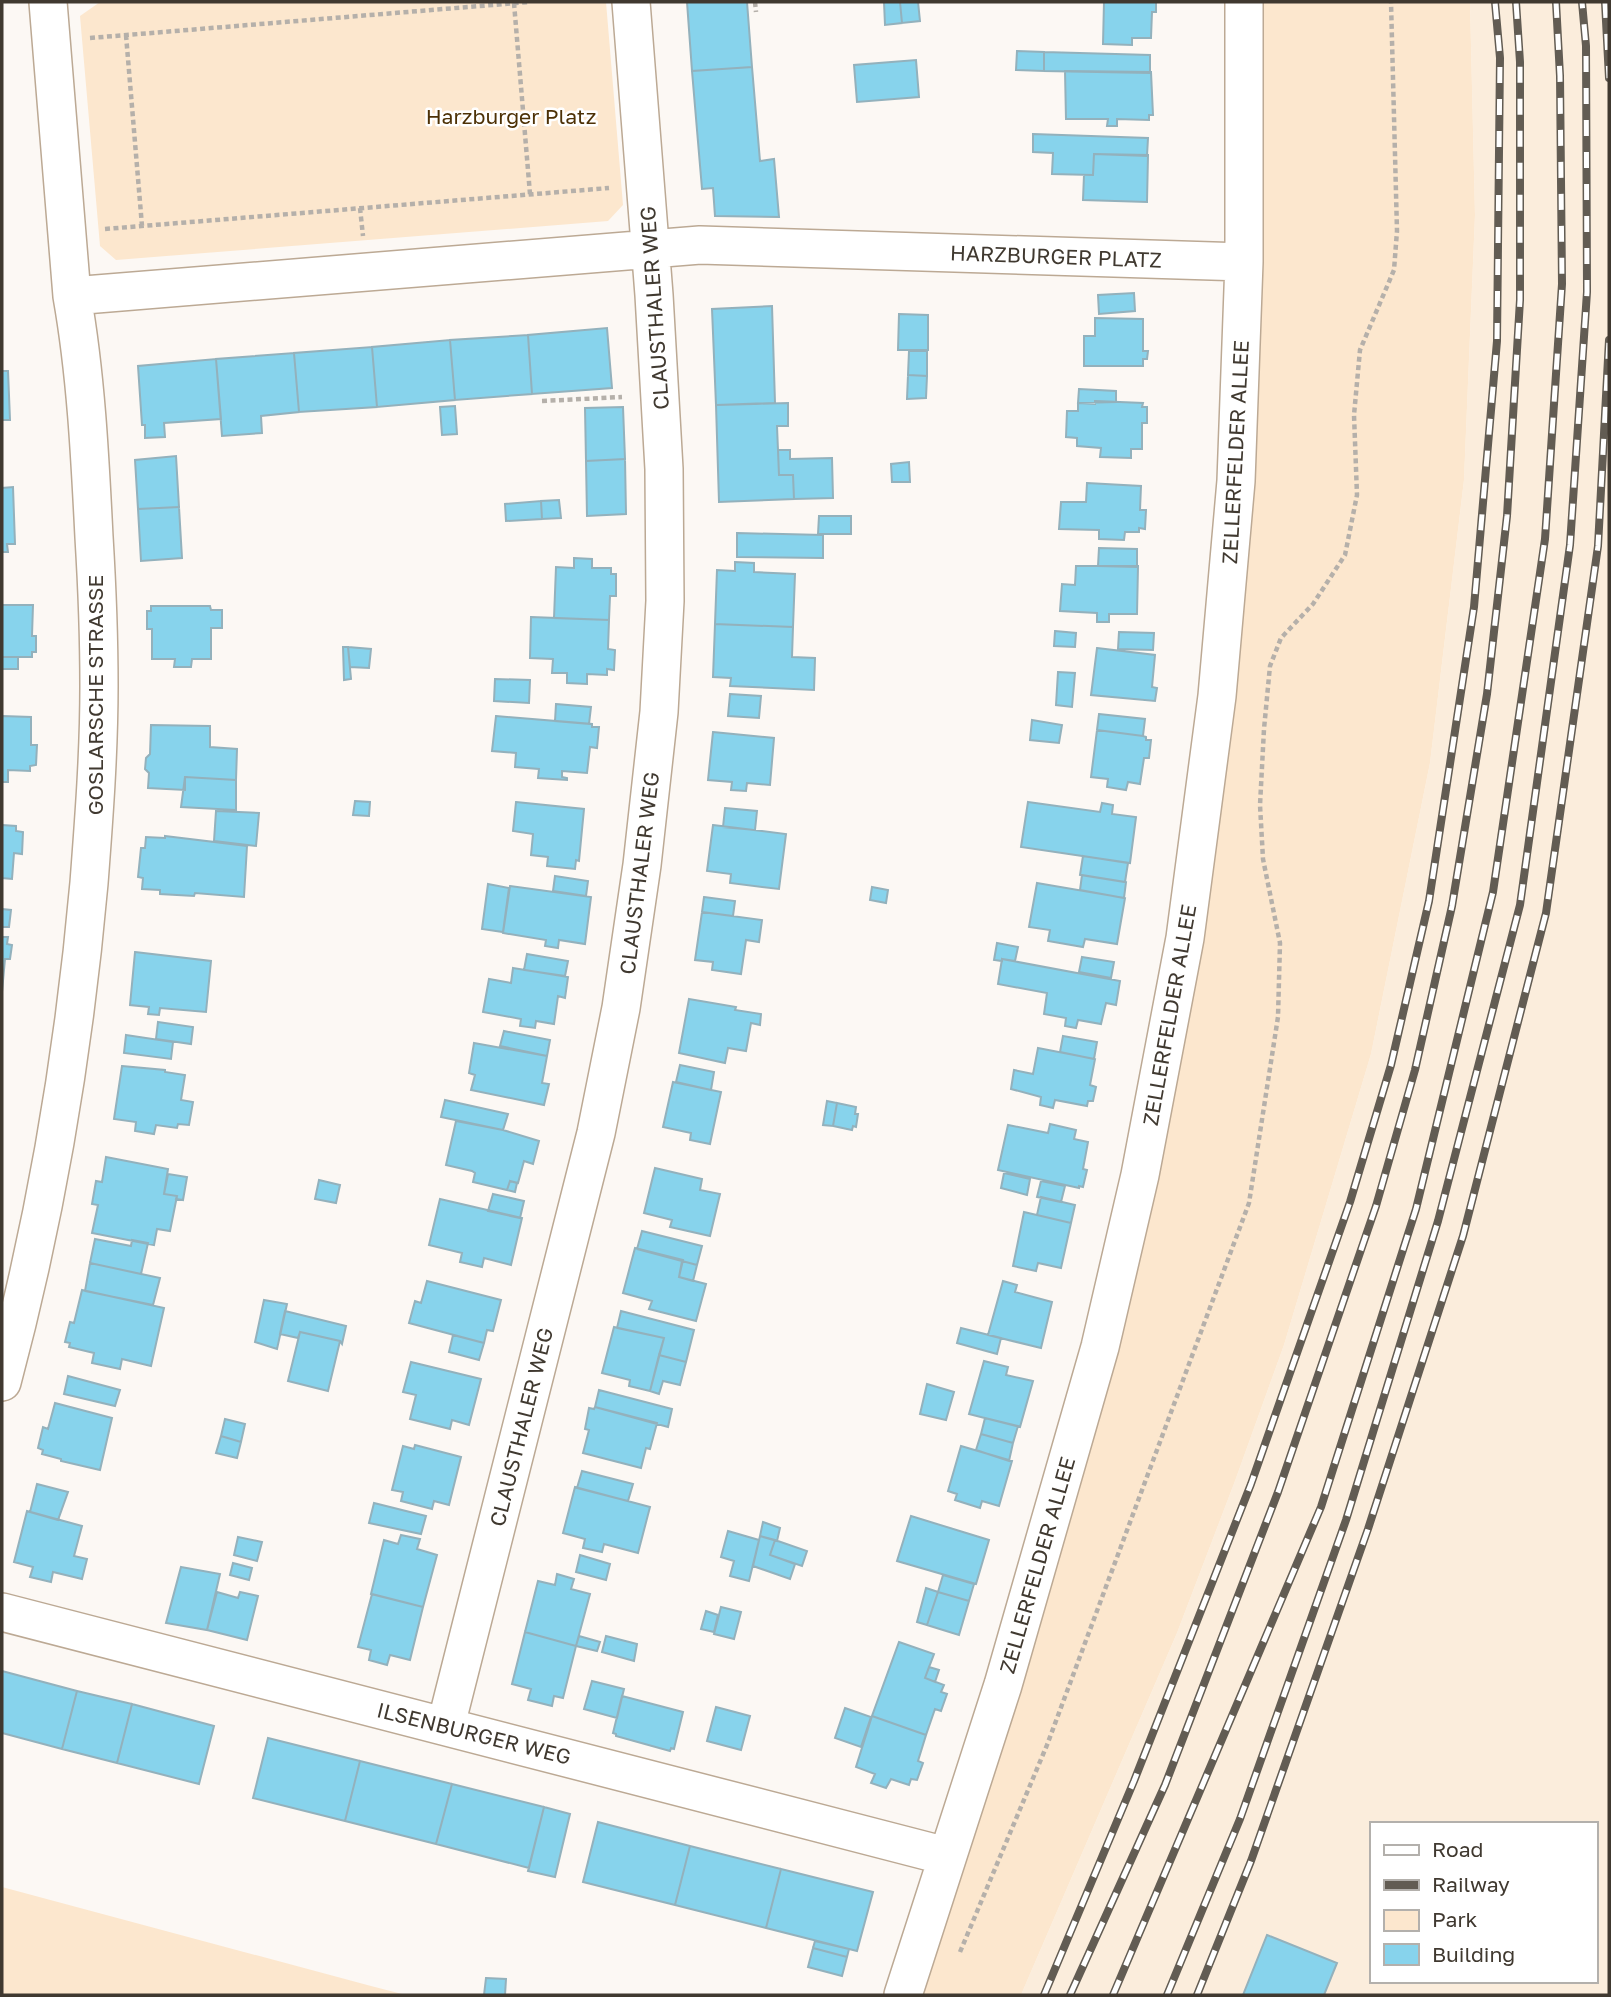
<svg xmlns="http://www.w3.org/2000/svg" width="1611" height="1997" font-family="'Golos Text',sans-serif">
	<rect width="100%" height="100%" fill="#fcf8f4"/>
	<path fill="#fbeddc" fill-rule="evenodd" d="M1470,2h139v1993h-588l156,-362 58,-152 49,-136 87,-291 59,-291 34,-283 11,-265zM1371,1824h224v157h-224z"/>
	<path fill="#fce7ce" d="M100,2h506l17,203 -15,16 -492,39 -16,-14 -20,-230z
		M1258,2h212l5,213 -11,265 -34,283 -59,291 -87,291 -49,136 -58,152 -156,362h-112l289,-1056z
		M2,1887l369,99 35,9h-404z"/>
	<path fill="#87d3ec" stroke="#93b1bc" stroke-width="2" d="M687,2h60l5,65 -60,4z
		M884,2h16l2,21 -17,2z
		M900,2h18l2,19 -18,2z
		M1104,2h52v10h-4l-1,26h-19v7l-29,-1z
		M1017,51l27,1v19l-28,-1z
		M1044,52l106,3v18l-106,-2z
		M916,60l3,37 -62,5 -3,-37z
		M752,67l8,94 14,-2 5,58 -64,-1 -2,-28 -11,1 -10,-118z
		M1065,71l86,1 2,43h-4v5l-32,-1v7h-10l1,-7h-42z
		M1033,134l115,4 -1,18 -53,-2 -1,21 -41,-1 1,-21 -20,-1z
		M1094,154l54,1 -1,47 -64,-2 1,-25h9z
		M1134,293l1,18 -36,3 -1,-19z
		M772,306l3,97 -59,2 -4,-96z
		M899,314l29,1v35h-30z
		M1095,318l48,1v32h5l-1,8h-4v7h-59v-30h11z
		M607,328l5,60 -80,6 -4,-59z
		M528,335l4,59 -77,6 -5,-60z
		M450,340l5,60 -78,7 -5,-60z
		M372,347l5,60 -78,5 -5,-59z
		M909,351h18v25l-19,-1z
		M294,353l5,59 -38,4 1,17 -40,3 -6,-77z
		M216,359l5,60 -57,4 1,14 -20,1v-13h-3l-4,-59z
		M2,371h6l2,49h-8v17z
		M908,375l19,1 -1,22 -19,1z
		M1079,389l37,2v11l-38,1z
		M1095,401l48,2 -1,4h5v16h-5v26h-11v9l-31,-1 1,-9 -24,-2v-8l-11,-1 1,-26h11v-8l17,1z
		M788,403v23h-11l2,49h14l1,24 -75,3 -3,-97z
		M455,406l2,28 -15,1 -2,-28z
		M623,407l2,52 -39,2 -1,-53z
		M778,450h12v9l42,-1 1,40 -39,1 -1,-24h-14z
		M176,456l3,51 -41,2 -3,-49z
		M625,459l1,55 -39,2 -1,-55z
		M909,462l1,20h-18l-1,-18z
		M1087,483l54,3 -1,24h6l-1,19 -6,-1v4h-14l-1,8 -25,-1v-9l-40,-1 2,-27h25z
		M13,487l2,57h-8l1,8h-6v-64z
		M559,500l2,18 -19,1 -1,-18z
		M541,501l1,18 -36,2 -1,-17z
		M179,507l3,51 -41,3 -3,-52z
		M819,516h32v18h-33z
		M737,533l86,2v23l-86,-1z
		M1099,548l38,1v18l-39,-1z
		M574,558l18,1v9h19v6h5v22h-6l-1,24 -55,-2 2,-51 18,1z
		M735,562l19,1v9l41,2 -2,53 -78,-3 2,-54 18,1z
		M1076,566h62l-1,48h-28v8h-12v-9l-37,-2 2,-27 13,1z
		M2,605h31l-1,31h4v16h-4v5h-30z
		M151,606h59l1,4h11v18h-11v31h-19l-1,8h-17l1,-8h-23v-30h-5v-18h4z
		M531,617l78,3 -1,29 7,1 -1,20 -7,-1v6l-20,-1v10l-20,-1v-10h-15l1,-14 -23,-1z
		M715,624l78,3 -1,30 23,1 -1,32 -84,-4 1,-8 -18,-1z
		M1055,631l21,2 -1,14 -21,-1z
		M1119,632l35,1 -1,17 -35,-1z
		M343,647h5l3,32 -7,1z
		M348,647l23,2 -2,19 -19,-1z
		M1097,648l58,7 -3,32 5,1 -2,13 -64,-6z
		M2,657h16v12h-16z
		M1058,672l17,1 -3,34 -16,-2z
		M495,679l35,1 -1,23 -35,-2z
		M730,694l31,2 -2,22 -31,-2z
		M556,704l35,3 -2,17 -34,-3z
		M1099,714l46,5 -2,17 -46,-6z
		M2,716l29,1v28h6l-1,20 -6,1v5l-22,-1v12h-6z
		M496,716l96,8v3h7l-2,21 -7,-1 -3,26 -25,-2v6l5,1v2l-29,-2 1,-9 -24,-2 1,-14 -24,-2z
		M1032,720l30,5 -3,18 -29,-3z
		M151,725l59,1v21l27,2 -1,31 -51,-3v13l-37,-2 1,-15 -4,-4 1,-11 4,-4z
		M1097,730l46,6 3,1v3h5l-2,18h-5l-4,26 -12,-2 -2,8 -19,-3 1,-8 -17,-2z
		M713,732l61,6 -4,47 -23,-2 -1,8 -15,-1 1,-8 -24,-2z
		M185,777l51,3v30l-55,-3z
		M355,801l15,1 -1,14 -16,-1z
		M516,802l68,7 -5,52 -3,-1 -1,9 -28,-3 1,-9 -17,-2 2,-21 -20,-3z
		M1028,802l72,10 2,-9 11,2 -1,9 24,3 -6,46 -109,-16z
		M725,808l32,3 -2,19 -32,-3z
		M216,811l43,2 -3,33 -42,-5z
		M2,825l14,1v5l7,1 -1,22 -8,-1 -2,26 -10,-1z
		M713,825l73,9 -7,55 -49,-6 1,-9 -24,-3z
		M165,836l82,10 -3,51 -49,-4 -1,3 -34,-2v-4l-18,-1 1,-11 -5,-1 3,-29h4l1,-11 19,1z
		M1083,856l45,7 -3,19 -45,-7z
		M1082,875l44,7 -2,16 -44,-8z
		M555,876l33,5 -2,15 -33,-5z
		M1037,883l88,15 -8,46 -32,-5 -2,8 -35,-6 2,-11 -21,-3z
		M488,884l21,4 -6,44 -21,-3z
		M510,886l81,11 -6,47 -26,-4 -1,8 -13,-2 1,-6 -43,-7z
		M872,887l16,3 -2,13 -16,-3z
		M704,897l31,4 -2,15 -31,-4z
		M2,909l9,1 -2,17h-7z
		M702,912l60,8 -3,22 -13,-2 -5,34 -29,-4 1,-8 -18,-2z
		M2,937h6l-1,7 5,1 -2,14h-5l-3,33z
		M997,943l21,4 -3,14 -13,-2v2l-8,-1z
		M135,952l76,9 -5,51 -46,-4 -1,7 -11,-1 1,-7 -19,-2z
		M527,954l41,7 -3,15 -41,-6z
		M1082,957l32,5 -3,16 -32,-6z
		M1002,959l118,22 -4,24 -10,-2 -5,21 -23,-4 -2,8 -11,-2 1,-8 -22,-4 3,-21 -49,-9z
		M513,968l55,9 -3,21 -7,-2 -4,28 -18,-3 -1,7 -15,-2 1,-7 -38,-7 6,-33 22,4z
		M689,999l47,8 -1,3 26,4 -1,11 -9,-2 -5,28 -18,-3 -3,15 -46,-10z
		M158,1022l35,5 -2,17 -35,-5z
		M504,1031l46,9 -3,16 -47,-10z
		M126,1035l47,7 -2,17 -47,-6z
		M1063,1036l34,6 -3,17 -34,-7z
		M474,1043l73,13 -5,27 7,1 -5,21 -73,-15 4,-15 -6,-2z
		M1038,1048l57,11 -5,26 6,2 -3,14h-5l-1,5 -32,-6 -2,8 -13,-3 1,-8 -30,-8 3,-19 19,4z
		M680,1065l34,7 -3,18 -35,-8z
		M122,1066l43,4v2l20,3 -4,25 12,2 -4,23 -11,-1 -1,4 -21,-3 -2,9 -19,-3 1,-9 -22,-3z
		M673,1082l48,10 -11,52 -20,-4 1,-7 -28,-6z
		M445,1100l63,14 -5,16 -62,-13z
		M827,1101l10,2 -4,23 -10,-1z
		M837,1103l19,4 -1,7h3l-2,13 -3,-1 -1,4 -19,-4z
		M456,1121l47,9 36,11 -6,23 -9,-3 -6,22 -8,-2 -3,9 -34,-8 2,-9 -3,-2 -26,-6z
		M1050,1124l26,6 -2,9 14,3 -5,27 4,1 -4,17 -4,-1v2l-81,-18 10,-45 40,8z
		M106,1157l62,12 -4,25 13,2 -7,35 -13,-2 -3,16 -62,-12 6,-28 -6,-1 4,-23 6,1z
		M655,1168l47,11 -2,11 20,4 -10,42 -40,-9 2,-7 -28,-7z
		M1004,1173l26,6 -3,16 -26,-7z
		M168,1174l19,3 -4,23 -7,-1 1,-3 -13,-2z
		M319,1180l21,5 -4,18 -21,-4z
		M510,1181l7,2 -2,9 -8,-2z
		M1041,1181l24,5 -4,16 -24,-5z
		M493,1194l31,7 -4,17 -32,-7z
		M1041,1197l34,8 -4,18 -34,-8z
		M440,1199l82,19 -11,47 -27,-7 -2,9 -22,-5 2,-9 -33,-8z
		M1024,1212l47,11 -10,45 -23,-5 -2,8 -23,-5z
		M642,1231l60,15 -5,19 -60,-16z
		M95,1239l36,7 1,-6 16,3 -7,31 -51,-11z
		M635,1248l48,12 -4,17 27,7 -10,37 -47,-12 3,-8 -29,-8z
		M682,1261l15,4 -4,16 -14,-4z
		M90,1263l70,15 -7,27 -68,-14z
		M427,1281l74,19 -8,31 -6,-1 -3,13 -75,-20 6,-22 6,2z
		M1003,1281l14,4 -2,7 37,10 -11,46 -53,-13z
		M82,1290l82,18 -13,58 -29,-7 -2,10 -28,-6 2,-10 -25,-6 1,-4 -5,-1 5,-20 4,1z
		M264,1300l23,4 -10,45 -22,-7z
		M285,1311l61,15 -4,18 -2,-3 -40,-9 -2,6 -18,-4z
		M621,1311l73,19 -8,32 -27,-7 5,-17 -47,-10z
		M614,1327l50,11 -14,53 -21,-5 1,-6 -28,-7z
		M961,1328l40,10 -4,16 -40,-11z
		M300,1332l40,9 -12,50 -40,-10z
		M453,1335l31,8 -5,17 -30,-8z
		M659,1355l27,7 -6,23 -17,-4 -4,13 -9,-3z
		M984,1361l24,6 -2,8 27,6 -13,46 -51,-13z
		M411,1362l70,17 -12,46 -17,-5 -2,9 -40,-10 6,-24 -13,-3z
		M68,1376l52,14 -5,16 -51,-12z
		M927,1384l27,8 -8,28 -26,-6z
		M599,1390l73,19 -4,18 -73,-20z
		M55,1403l57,15 -12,52 -39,-9v-2l-19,-5 1,-4 -5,-2 5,-21 5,2z
		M595,1407l62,16 -7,26 -4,-1 -5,20 -58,-15 6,-23 -4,-1 4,-21 5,1z
		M985,1418l33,8 -5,17 -32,-9z
		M225,1419l20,5 -4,18 -20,-6z
		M981,1434l32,9 -4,18 -33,-11z
		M221,1436l20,6 -4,16 -21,-5z
		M415,1445l46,12 -12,48 -15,-4 -2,8 -31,-8 2,-9 -11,-2 11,-44 11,3z
		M961,1446l51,15 -13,45 -17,-5 -2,7 -25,-8 2,-6 -9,-3z
		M582,1471l51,13 -5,17 -51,-13z
		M37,1484l31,8 -10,28 -28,-8z
		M575,1487l75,20 -12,46 -34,-9 -2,8 -19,-4 2,-9 -22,-6z
		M374,1503l52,13 -5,18 -52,-11z
		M27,1511l55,15 -8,30 13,3 -5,20 -29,-7 -2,10 -21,-5 3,-10 -19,-5z
		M911,1516l78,24 -13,44 -79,-23z
		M763,1522l17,6 -3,13 -17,-5z
		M728,1531l31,9 -10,41 -19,-5 4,-15 -13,-4z
		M401,1535l19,4 -3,10 20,6 -14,52 -52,-13 13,-54 14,4z
		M760,1536l15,4 -5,15 25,9 -5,15 -37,-13z
		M238,1537l24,5 -5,19 -23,-6z
		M775,1540l32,11 -5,15 -32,-11z
		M580,1555l30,9 -4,16 -30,-8z
		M233,1563l19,5 -3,12 -19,-5z
		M181,1567l39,7 -13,56 -41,-7z
		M557,1574l17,5 -3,10 19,5 -14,52 -51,-14 13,-51 17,4z
		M943,1575l31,9 -5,17 -31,-9z
		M926,1588l12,4 -11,33 -10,-3z
		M217,1592l21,6 2,-6 18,4 -11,44 -40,-10z
		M938,1592l31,9 -10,34 -32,-10z
		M372,1594l51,13 -13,53 -20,-5 -3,10 -18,-5 2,-10 -13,-3z
		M721,1607l20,5 -7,27 -20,-5z
		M706,1611l12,4 -4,17 -13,-3z
		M525,1632l51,14 -13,52 -9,-2 -2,10 -24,-6 3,-11 -19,-5z
		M579,1636l21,6 -3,9 -21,-5z
		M606,1636l31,8 -3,17 -32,-9z
		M899,1642l35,12 -9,24 19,7 -3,7 6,2 -6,17 -6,-2 -9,26 -54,-19z
		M929,1667l10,3 -4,12 -10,-4z
		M2,1671l75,20 -15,58 -60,-16z
		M592,1681l32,8 -7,29 -33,-9z
		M77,1691l55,13 -15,59 -55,-14z
		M622,1696l61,16 -9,37 -3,-1 -1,3 -54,-15v-2l-3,-1z
		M132,1704l82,22 -15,58 -82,-21z
		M716,1707l34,9 -9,34 -34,-9z
		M845,1708l26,9 -10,30 -26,-9z
		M872,1716l54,19 -8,26 5,2 -6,17 -6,-1 -2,6 -18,-6 -5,9 -15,-5 4,-9 -19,-7z
		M268,1738l92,23 -15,60 -92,-23z
		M360,1761l92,23 -16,60 -91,-23z
		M452,1784l92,23 -15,61 -93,-24z
		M544,1807l26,7 -15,63 -27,-6z
		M598,1822l92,24 -15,59 -92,-23z
		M690,1846l91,23 -15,59 -91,-23z
		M781,1869l92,23 -16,59 -91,-23z
		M1267,1935l70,28 -13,32h-81z
		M815,1941l34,8 -2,8 -34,-9z
		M813,1948l34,9 -5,19 -34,-9z
		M486,1978l20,1 -1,16h-21z"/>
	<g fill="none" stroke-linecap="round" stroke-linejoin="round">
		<g stroke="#bca994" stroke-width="40">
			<path id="street" d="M72,296l628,-51 544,17
				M2,1382c44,-164 72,-330 87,-499 5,-65 10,-131 10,-197 0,-50 -2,-100 -5,-149 -4,-80 -8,-162 -22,-241l-24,-294
				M2,1612l944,244
				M446,1725l150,-592 25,-125 21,-143 17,-153 6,-111 -1,-132 -10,-174 -23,-293
				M903,1995l100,-310 97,-338 40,-172 45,-237 32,-242 19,-215 8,-219v-260"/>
		</g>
		<path stroke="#b5b0aa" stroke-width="4.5" stroke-dasharray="5 3.5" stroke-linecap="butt" d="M755,2l1,10
			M514,3l16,191
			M126,35l16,191
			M90,38l439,-36
			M360,208l3,28
			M105,229l504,-41
			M542,401l80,-4
			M960,1952l87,-207 202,-542 29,-186 2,-74 -17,-84 -3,-54 4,-76 6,-63 11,-28 32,-34 32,-49 12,-60 -3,-80 6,-65 34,-80 3,-39 -6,-229"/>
		<use href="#street" stroke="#fff" stroke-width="37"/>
		<g stroke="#625c53" stroke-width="8">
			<path id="rail" d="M1605,2l4,76
				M1044,1995l90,-214 117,-297 99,-282 41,-137 38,-164 45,-294 23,-266 3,-283 -5,-56
				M1070,1995l95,-210 113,-293 98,-286 39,-136 37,-164 35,-212 20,-178 13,-216v-238l-4,-60
				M1113,1995l208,-488 95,-298 77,-317 52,-353 17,-255 -2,-208 -4,-74
				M1167,1995l73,-176 106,-299 92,-299 82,-316 50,-360 17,-253 -1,-246 -4,-44
				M1197,1995l54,-134 117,-332 95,-293 83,-323 52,-367 11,-206"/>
		</g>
		<use href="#rail" stroke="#fff" stroke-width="5" stroke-dasharray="16" stroke-linecap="butt"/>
	</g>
	<g text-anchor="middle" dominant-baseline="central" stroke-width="5" stroke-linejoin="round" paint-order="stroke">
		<g font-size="21" fill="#4d3106" stroke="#fff">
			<text x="511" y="116">Harzburger Platz</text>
		</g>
		<g font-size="21" fill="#403930" stroke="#fff">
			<text transform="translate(1056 256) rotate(2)">HARZBURGER PLATZ</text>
			<text transform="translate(654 308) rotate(-94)">CLAUSTHALER WEG</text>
			<text transform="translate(1235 452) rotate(-87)">ZELLERFELDER ALLEE</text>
			<text transform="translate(95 695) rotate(-90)">GOSLARSCHE STRASSE</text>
			<text transform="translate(639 873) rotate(-83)">CLAUSTHALER WEG</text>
			<text transform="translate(1169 1015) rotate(-80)">ZELLERFELDER ALLEE</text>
			<text transform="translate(521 1427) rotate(-76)">CLAUSTHALER WEG</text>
			<text transform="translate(1037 1565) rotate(-74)">ZELLERFELDER ALLEE</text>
			<text transform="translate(474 1733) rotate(14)">ILSENBURGER WEG</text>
		</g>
	</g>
	<rect width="1611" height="1997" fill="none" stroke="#403930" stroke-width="7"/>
	<rect x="1370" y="1822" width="228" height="161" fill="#ffffff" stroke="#b3b0ac" stroke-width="2"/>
	<rect x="1384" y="1845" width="35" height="10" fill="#ffffff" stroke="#b3b0ac" stroke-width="2"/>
	<text x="1432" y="1857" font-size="21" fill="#403930">Road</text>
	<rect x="1384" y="1880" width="35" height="10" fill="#625c53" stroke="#b3b0ac" stroke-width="2"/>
	<text x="1432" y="1892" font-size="21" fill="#403930">Railway</text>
	<rect x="1384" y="1910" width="35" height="21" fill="#fce7ce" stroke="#b3b0ac" stroke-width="2"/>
	<text x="1432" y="1927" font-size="21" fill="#403930">Park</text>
	<rect x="1384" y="1944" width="35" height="21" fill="#87d3ec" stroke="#b3b0ac" stroke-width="2"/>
	<text x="1432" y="1962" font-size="21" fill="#403930">Building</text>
</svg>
